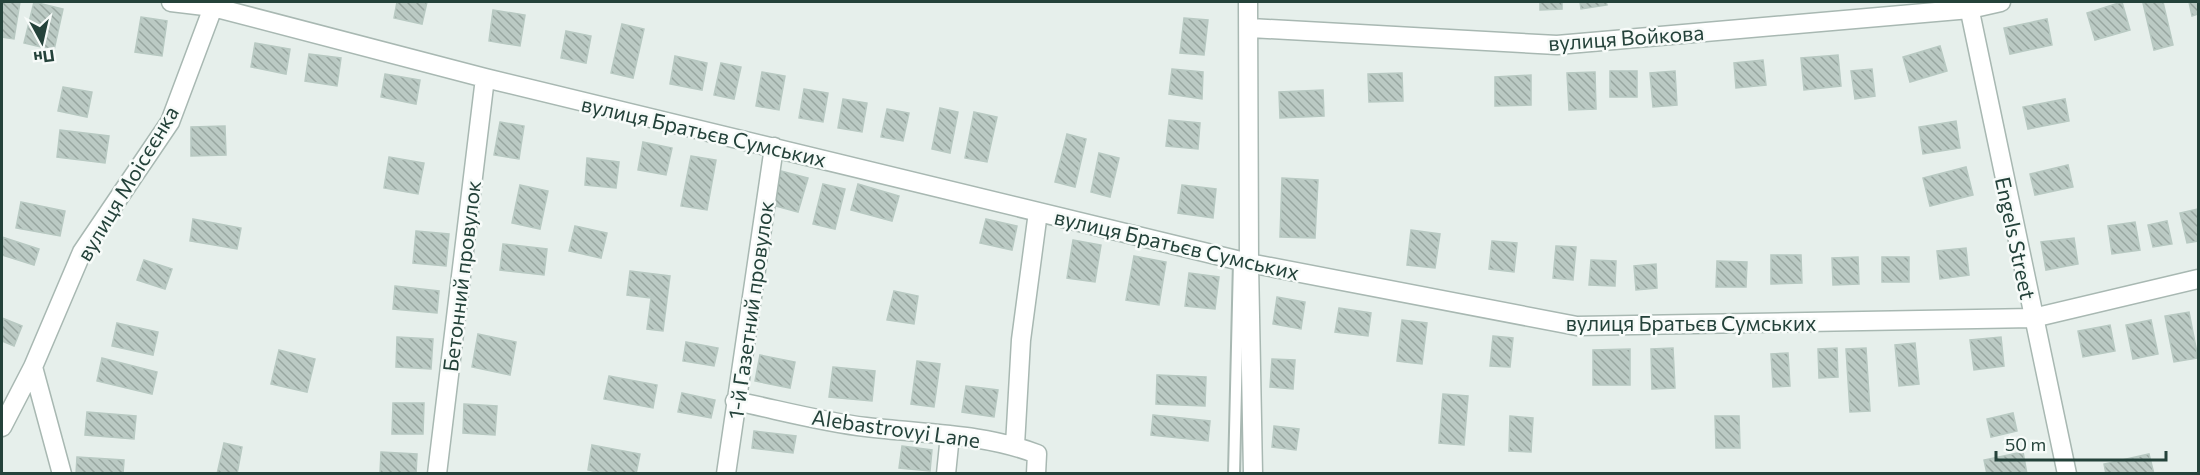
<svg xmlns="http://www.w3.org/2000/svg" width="2200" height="475" font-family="Commissioner,sans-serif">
	<defs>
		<pattern id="building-back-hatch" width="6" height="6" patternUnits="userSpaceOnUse" patternTransform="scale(1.5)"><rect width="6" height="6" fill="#bbcac4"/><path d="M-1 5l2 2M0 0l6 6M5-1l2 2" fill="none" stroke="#98a6a0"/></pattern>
	</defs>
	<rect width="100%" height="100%" fill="#e6efeb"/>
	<path fill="url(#building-back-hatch)" stroke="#b8c9c2" stroke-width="1.5" d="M2,2h18l-6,37 -12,-2z
		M34,2l29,7 -9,41 -30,-7z
		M397,2h30l-5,22 -28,-6z
		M1540,2h22v7l-22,1z
		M1580,2h26l1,3 -26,4z
		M2122,2l8,28 -35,10 -8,-27z
		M2148,2h15l10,43 -19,5 -11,-47z
		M2189,2h9v12l-6,2z
		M493,10l32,5 -5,31 -31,-5z
		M141,17l26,4 -5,35 -27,-4z
		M1184,18l24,2 -4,35 -24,-2z
		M2047,19l5,26 -42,9 -6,-26z
		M622,24l22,5 -11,49 -22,-5z
		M566,31l25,5 -5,27 -25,-5z
		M255,43l35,6 -4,25 -35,-7z
		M1940,46l7,25 -37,11 -7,-25z
		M309,54l32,4 -4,28 -32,-5z
		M1838,55l3,31 -37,4 -3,-32z
		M675,56l32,7 -5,27 -32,-6z
		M1763,60l3,25 -30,3 -2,-25z
		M721,63l20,4 -7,32 -20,-4z
		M1172,69l31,3 -1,27 -33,-5z
		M1872,69l3,27 -20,3 -4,-28z
		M1610,71h27v26h-27z
		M1675,71l2,34 -24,2 -3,-34z
		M762,72l23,4 -6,34 -23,-4z
		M1595,72l1,37 -27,1 -2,-37z
		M1402,73l1,28 -34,1 -1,-28z
		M385,74l35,6 -4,24 -35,-7z
		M1531,75v30l-36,1v-29z
		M63,87l29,5 -5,25 -29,-6z
		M804,89l24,4 -5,29 -24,-4z
		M1323,90l1,26 -44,2 -1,-26z
		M843,99l24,4 -5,29 -24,-4z
		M2065,99l4,22 -41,8 -5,-22z
		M940,108l18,4 -8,41 -18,-4z
		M887,109l22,4 -6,28 -22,-4z
		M974,112l23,5 -10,45 -22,-4z
		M1169,120l31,3 -2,26 -32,-3z
		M1956,121l4,27 -37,6 -4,-27z
		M500,122l24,4 -5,33 -25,-4z
		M225,126l1,29 -35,1v-29z
		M60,130l49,6 -4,27 -48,-6z
		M1067,134l19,5 -11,48 -20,-5z
		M643,142l29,6 -6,27 -28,-5z
		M1099,153l20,5 -9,39 -19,-5z
		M691,156l25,4 -9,50 -26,-4z
		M389,157l35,6 -6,31 -34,-6z
		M587,158l32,4 -3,26 -31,-3z
		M2068,165l5,22 -38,8 -5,-21z
		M1966,167l7,28 -43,11 -7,-28z
		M781,171l27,7 -10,34 -26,-7z
		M1282,178l36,2 -3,58 -35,-1z
		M823,184l22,5 -10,40 -22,-5z
		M858,184l41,12 -7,25 -41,-11z
		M520,185l28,6 -8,38 -28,-6z
		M1182,185l34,4 -3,29 -35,-5z
		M21,202l44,9 -5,25 -44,-8z
		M2198,209v32l-11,2 -7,-30z
		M193,219l48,9 -4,21 -47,-8z
		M986,219l31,7 -5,24 -32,-7z
		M2167,221l5,23 -19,3 -5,-22z
		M2135,222l5,28 -28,4 -4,-28z
		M575,226l32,7 -6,25 -32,-7z
		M1411,230l29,4 -5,34 -28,-3z
		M416,231l33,3 -3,32 -33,-3z
		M2,237l37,12 -5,16 -32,-10z
		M2074,238l4,26 -32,6 -5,-28z
		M1073,240l28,5 -6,37 -28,-4z
		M1492,241l25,2 -3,29 -25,-3z
		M503,244l44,5 -3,26 -44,-5z
		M1556,246l20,1 -3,33 -20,-2z
		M1966,248l3,27 -29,4 -3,-28z
		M1771,255h30l1,28 -31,1z
		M1134,256l32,6 -7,43 -33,-5z
		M1858,257l1,27 -26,1 -1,-27z
		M1882,257h27v25h-27z
		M144,260l28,9 -7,20 -28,-9z
		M1591,260l25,1 -1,25 -26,-1z
		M1717,261l30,1 -1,25h-30z
		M1656,264l1,24 -21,2 -2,-24z
		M630,271l40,5 -7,55 -16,-2 4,-31 -24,-3z
		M1189,273l30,4 -4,32 -30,-3z
		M395,286l44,5 -2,22 -44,-4z
		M894,291l24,5 -4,28 -27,-4z
		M1277,297l28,5 -4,27 -28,-5z
		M1339,308l32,5 -3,23 -33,-4z
		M2189,312l9,46 -24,4 -9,-46z
		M2,318l20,8 -8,20 -12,-5z
		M1402,320l25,3 -5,41 -25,-3z
		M2151,320l7,34 -25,5 -7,-34z
		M117,323l41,9 -5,23 -41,-9z
		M2110,325l5,26 -32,6 -5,-26z
		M478,334l38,8 -6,33 -38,-8z
		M1493,336l20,2 -3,29 -20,-1z
		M397,337l36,2 -2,30 -35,-2z
		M2001,337l3,29 -30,4 -4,-30z
		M686,342l32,6 -4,18 -31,-5z
		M1915,343l4,41 -20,2 -4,-41z
		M1673,348l2,40 -23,1 -1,-40z
		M1837,348l1,29 -19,1 -1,-29z
		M1866,348l4,63 -20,1 -4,-63z
		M1630,349v36h-37v-35z
		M279,350l36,9 -8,33 -36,-8z
		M1788,353l2,33 -17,1 -2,-33z
		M760,355l35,7 -5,26 -35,-7z
		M102,358l55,14 -5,22 -55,-13z
		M1272,359l23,1 -2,29 -23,-2z
		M917,361l23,3 -6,43 -23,-3z
		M833,367l42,4 -3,30 -43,-4z
		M1157,375l49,2 -1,29 -49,-2z
		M609,376l48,9 -4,23 -49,-9z
		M966,386l32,4 -4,27 -32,-5z
		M682,393l33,7 -4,18 -33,-6z
		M1443,394l25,2 -4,49 -25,-2z
		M393,403h31l-1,31h-31z
		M464,404l33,2 -2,29 -32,-2z
		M87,412l49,4 -2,23 -49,-4z
		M2013,413l4,18 -26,6 -4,-18z
		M1153,415l57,6 -2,20 -57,-6z
		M1510,416l23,2 -2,34 -22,-1z
		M1715,416h24l1,32h-24z
		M1274,426l25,3 -3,21 -24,-3z
		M754,431l42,5 -3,17 -41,-5z
		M224,443l18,4 -5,27h-20z
		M592,445l48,9 -4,20h-31l-17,-4z
		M902,446l30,4 -2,21 -31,-3z
		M381,452l36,2 -1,20h-36z
		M2023,452l4,22h-40l-3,-14z
		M2149,454l5,20h-48l-2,-10z
		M77,457l47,3 -1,14h-47z"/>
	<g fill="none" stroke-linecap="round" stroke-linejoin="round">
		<g stroke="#a8b8b2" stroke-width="14">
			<path id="service" d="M1234,474l5,-213"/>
		</g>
		<g stroke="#a8b8b2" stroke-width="21">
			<path id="minor" d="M171,2l42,5 272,71 764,185 328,63 456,-8 165,-39
				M1248,2l1,261 4,211
				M1968,2l99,472
				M1250,28l307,17 413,-36 31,-7
				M33,367l29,107
				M735,401c44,9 87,21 131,26 57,7 117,6 171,27l-1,20
				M2,427l31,-60 49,-115 88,-130 45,-120
				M1015,445l6,-105 17,-128
				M437,474l48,-396
				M726,474l48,-327
				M946,474l4,-39"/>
		</g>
		<use href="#service" stroke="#fff" stroke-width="10"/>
		<use href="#minor" stroke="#fff" stroke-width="18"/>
	</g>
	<g text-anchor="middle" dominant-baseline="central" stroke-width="5" stroke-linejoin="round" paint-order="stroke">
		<g font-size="21" fill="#24423a" stroke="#f7fbf9">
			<text transform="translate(1626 37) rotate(-4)">вулиця Войкова</text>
			<text transform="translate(704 131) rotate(13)">вулиця Братьєв Сумських</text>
			<text transform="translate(127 183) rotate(-59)">вулиця Моісєєнка</text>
			<text transform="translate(2016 238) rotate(78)">Engels Street</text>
			<text transform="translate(1177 244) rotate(13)">вулиця Братьєв Сумських</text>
			<text transform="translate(461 276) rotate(-83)">Бетонний провулок</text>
			<text transform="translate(750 310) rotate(-82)">1-й Газетний провулок</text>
			<text x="1691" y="322">вулиця Братьєв Сумських</text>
			<text transform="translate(896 428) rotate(8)">Alebastrovyi Lane</text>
		</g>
	</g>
	<rect width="2200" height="475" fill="none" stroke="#24423a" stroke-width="6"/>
	<g transform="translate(42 42) rotate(172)" stroke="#f7fbf9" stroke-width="4.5" paint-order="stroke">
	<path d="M0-4.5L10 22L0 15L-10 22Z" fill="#24423a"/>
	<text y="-9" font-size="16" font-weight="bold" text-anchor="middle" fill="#24423a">Пн</text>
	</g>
	<path d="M1996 451v9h170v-9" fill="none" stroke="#24423a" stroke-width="3"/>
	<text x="2005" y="451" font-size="18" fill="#24423a" stroke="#f7fbf9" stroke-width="4.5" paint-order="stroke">50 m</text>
</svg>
